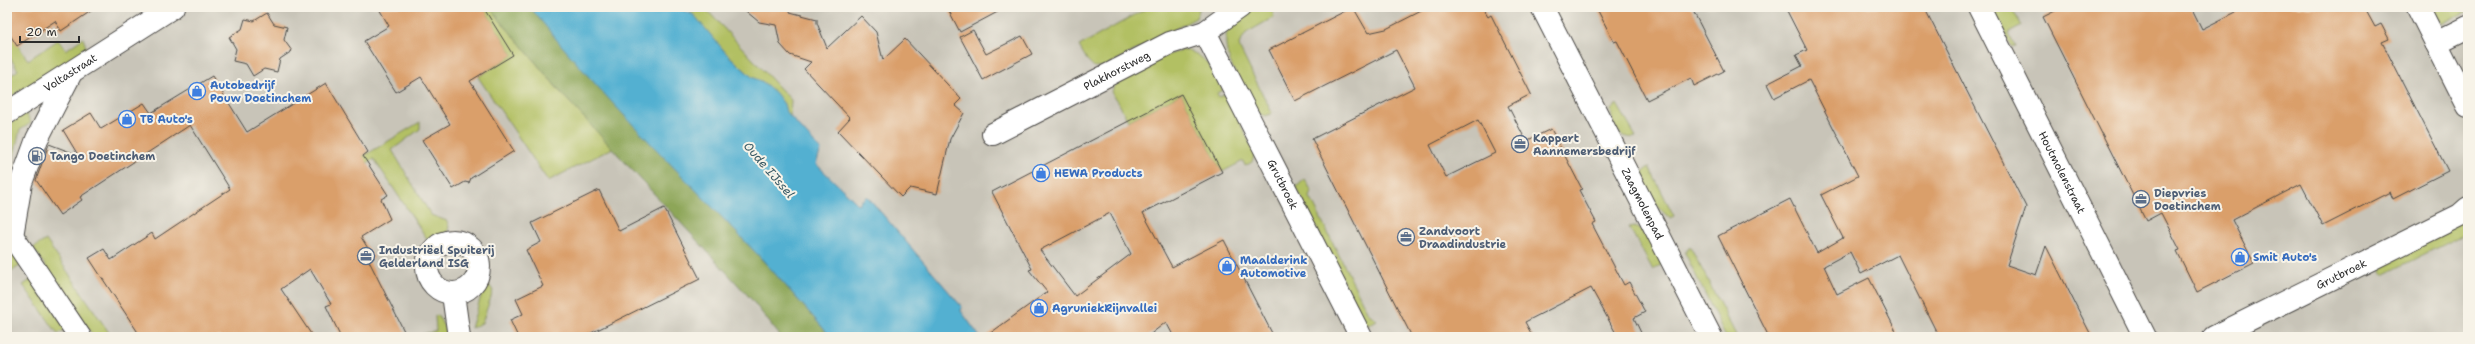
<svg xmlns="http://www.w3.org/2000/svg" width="2475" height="344" font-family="'Shantell Sans',sans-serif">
	<rect width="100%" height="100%" fill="#f7f3e8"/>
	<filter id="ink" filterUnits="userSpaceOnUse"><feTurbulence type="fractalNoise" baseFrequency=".025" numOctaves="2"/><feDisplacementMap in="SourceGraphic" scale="8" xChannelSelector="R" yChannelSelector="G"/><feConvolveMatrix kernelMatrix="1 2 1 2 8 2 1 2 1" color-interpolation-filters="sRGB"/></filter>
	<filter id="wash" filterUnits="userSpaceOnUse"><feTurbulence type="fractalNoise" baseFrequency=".012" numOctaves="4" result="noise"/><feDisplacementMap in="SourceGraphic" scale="16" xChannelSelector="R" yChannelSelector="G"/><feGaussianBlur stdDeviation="0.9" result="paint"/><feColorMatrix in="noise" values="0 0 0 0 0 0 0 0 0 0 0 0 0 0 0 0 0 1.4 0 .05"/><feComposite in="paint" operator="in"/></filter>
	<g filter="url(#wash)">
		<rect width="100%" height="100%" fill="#f0e8cf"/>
		<path fill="#c8c4b8" d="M7,7h2461v330h-2461z"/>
		<path fill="#b2c063" stroke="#6e7647" d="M483,7h6l74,88 50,53 -65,33 -70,-104 35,-22z
			M697,7h7l87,93 -1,16 -4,-4 -2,-8 -21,-22 -11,-5 -26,-24 -36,-39z
			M1149,7h51l-4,11 -92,49h-10l-7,-7 -8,-14z
			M1255,7h12l5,3 2,7 -28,16 -7,11 1,5 32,64 -6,3 -7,-2c-19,-35 -62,-85 -4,-107z
			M1992,7h19l11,19 -13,7 6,13 -3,1z
			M2432,7h36v4l-27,14z
			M7,30l21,30 30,-20 8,10 17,-12 4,12 -80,49v-21l11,-8 -11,-17z
			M1183,50c23,3 30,21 40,40l-6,3 2,4 6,-3 30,59 -3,9 -7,4 -2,-5 -21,11 -41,-78 -53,27 -12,-23h-2l-2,-7c5,-19 53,-36 71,-41z
			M1617,104l19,33c-17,4 -25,-13 -25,-28z
			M26,113l5,10 -11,7 -13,53v-58z
			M420,122v7l-28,21 39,65 16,6 2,6 -2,6 -12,4 -6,5 -55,-83 -95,58 -13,-2z
			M1649,167l25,49 -3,2c-12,-5 -29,-34 -28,-47z
			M1305,179l7,13 -2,5 58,116 9,7 -9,5 -4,-2 -68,-136z
			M2468,216v16l-85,43 -5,-12z
			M1635,226l11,9 16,29 -9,6 -24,-43z
			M46,240l66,97h-18l-61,-89z
			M7,241l16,23 -11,7 -5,-8z
			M1690,246l47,91h-11l-41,-84z
			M32,279l35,49 -9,6 -35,-49z
			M486,280l7,11 -11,32 -11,5z
			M438,315l11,22h-38l25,-6 -1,-15z"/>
		<path fill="#8da659" stroke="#5c6842" d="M489,7h41c71,88 151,166 228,248 25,27 49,55 73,82h-50l-30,-38 -188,-204z"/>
		<path fill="#53b0d1" stroke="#3f6e7e" d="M530,7h147l17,8 32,38 26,24 11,5 13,11 8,11 2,8 35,38 -5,14 42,40 9,-8 95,111 -1,4 19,26h-149c-24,-27 -48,-55 -73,-82 -77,-82 -158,-159 -228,-248z"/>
		<g id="blocks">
			<path fill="#da9f6b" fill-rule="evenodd" d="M7,7h90l-36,24 -6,-10 -38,25 -10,-16z
				M378,7h105l30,48 -43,26 44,70 -43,27 -2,5 -4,-1 -12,7 -31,-49 28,-16 -29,-47 -25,15 -32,-51 25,-15z
				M741,7h50l-1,5 27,7v4l10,25 34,-32 15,16 7,28 22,-21 56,60 -6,6 9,8 -14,26 -13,55 -27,-6 -9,9 -63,-66 12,-13 -46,-49 7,-7 -21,-7 -10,-11 -4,-19 -17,-3z
				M947,7h60l-47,25z
				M1353,7l15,26 18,-4 43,-22h53l6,10 3,-2 40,79 -23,12 18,35 25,-12 31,60 -3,1 17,32 -4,2 32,61 5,-3 16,30 -11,6 9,19h-25l-27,-49 -66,34 8,15h-121l-100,-198 103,-52 -19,-37 -101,51 -26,-51zM1478,120l17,33 -49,24 -16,-32z
				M1596,7h95l33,64 -30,15 -3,-8 -44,22 -30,-59 -3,1z
				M1785,7h139l102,200 -19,58 29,10 10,-29 46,91h-153l-41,-82 -37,19 -11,-22 -26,14 13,28 32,-16 30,59h-130l-51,-101 72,-37 27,54 26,-15 -22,-43 37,-19 -49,-96 -35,18 -7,-14 35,-18 -6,-11 11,-5z
				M2063,7h128l11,22 44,-22h118l11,20 6,-3 8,15 -7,3 66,129 -55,28 -3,-7 -67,34 -22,-42 -69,36 22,43 -57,29 -20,-41 3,-1 -19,-37 -15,8 -103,-204z
				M267,13l7,11 13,3 -3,13 8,11 -12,8 -3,13 -13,-3 -11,7 -7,-12 -13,-3 3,-12 -7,-12 13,-8 3,-10 9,2z
				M973,30l13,24 36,-18 10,18 -49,26 -23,-43z
				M212,76l35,56 79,-49 42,69 -5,4 25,39 -7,4 9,20 -29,18 13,21 -5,3 38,76h-66l-15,-31 5,-2 -21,-35 -29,20 32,48h-172l-52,-79 15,-9 7,11 41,-27 3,6 75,-50 -40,-64 -110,72 2,3 -22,15 -24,-35 13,-36 29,11 -15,-25 28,-17 10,16 43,-26 7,10z
				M1181,94l41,78 -79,41 29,54 52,-27 50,97h-100l-8,-15 -19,15h-162l62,-45 -18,-22 3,-1 -40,-77zM1110,213l21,41 -56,42 -35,-46z
				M599,190l20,41 45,-23 36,71 -117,58h-65l-8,-17 13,-6 -7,-15 27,-13 -17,-36 15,-8 -9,-19z"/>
		</g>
	</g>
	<g filter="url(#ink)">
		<use href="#blocks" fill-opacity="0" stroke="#494744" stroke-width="1"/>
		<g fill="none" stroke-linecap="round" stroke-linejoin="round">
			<g stroke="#494744" stroke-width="24">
				<g id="minor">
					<path id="s1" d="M1542,7l169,330"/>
					<path id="s2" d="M1979,7l166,330"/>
					<path d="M2418,7l50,99"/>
					<path id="s3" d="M1205,32l156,305"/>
					<path d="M2436,43l32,-16"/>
					<path id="s4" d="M7,113l166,-106"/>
					<path id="s5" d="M993,134l177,-91 35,-11 35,-25"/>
					<path d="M7,228l73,109"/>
					<path d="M12,236l9,-53 16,-44 33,-64"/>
					<circle cx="453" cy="267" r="26"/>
					<path d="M453,294l6,43"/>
					<path id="s6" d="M2214,337l246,-122 8,-7"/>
				</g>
			</g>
			<use href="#minor" stroke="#fff" stroke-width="22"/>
		</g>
	</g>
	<defs>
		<g id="shop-ring" transform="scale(0.9)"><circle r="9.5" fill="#f7f3e8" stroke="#3f7fe0" stroke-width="1.5"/><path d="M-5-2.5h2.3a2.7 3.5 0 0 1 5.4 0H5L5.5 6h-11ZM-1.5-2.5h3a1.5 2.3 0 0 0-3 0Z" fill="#3f7fe0"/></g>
		<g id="office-ring" transform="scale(0.9)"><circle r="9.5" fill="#f7f3e8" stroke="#5c6f8a" stroke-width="1.5"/><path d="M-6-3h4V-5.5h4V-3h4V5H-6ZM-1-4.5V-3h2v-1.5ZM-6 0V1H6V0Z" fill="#5c6f8a"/></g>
		<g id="fuel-ring" transform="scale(0.9)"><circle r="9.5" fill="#f7f3e8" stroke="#5c6f8a" stroke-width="1.5"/><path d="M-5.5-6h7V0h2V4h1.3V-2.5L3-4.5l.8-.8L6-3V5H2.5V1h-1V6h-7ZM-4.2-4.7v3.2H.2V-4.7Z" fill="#5c6f8a"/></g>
	</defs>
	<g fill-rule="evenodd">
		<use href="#shop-ring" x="197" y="91"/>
		<use href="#shop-ring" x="127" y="119"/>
		<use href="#office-ring" x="1520" y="144"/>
		<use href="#fuel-ring" x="37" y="156"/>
		<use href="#shop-ring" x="1041" y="173"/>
		<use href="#office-ring" x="2141" y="199"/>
		<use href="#office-ring" x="1406" y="237"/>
		<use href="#office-ring" x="366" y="256"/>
		<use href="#shop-ring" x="2240" y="257"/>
		<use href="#shop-ring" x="1227" y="266"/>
		<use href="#shop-ring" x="1039" y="308"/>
	</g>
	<g text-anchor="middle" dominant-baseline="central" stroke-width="4" stroke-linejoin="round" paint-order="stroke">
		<g font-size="11" fill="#2b2b2b" stroke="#f7f3e8">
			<text stroke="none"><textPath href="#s5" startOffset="139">Plakhorstweg</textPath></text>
			<text stroke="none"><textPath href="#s4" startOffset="75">Voltastraat</textPath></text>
			<text stroke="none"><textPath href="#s2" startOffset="185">Houtmolenstraat</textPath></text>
			<text stroke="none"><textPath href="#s3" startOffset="171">Grutbroek</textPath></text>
			<text stroke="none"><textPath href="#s1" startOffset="221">Zaagmolenpad</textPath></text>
			<text stroke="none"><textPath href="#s6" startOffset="142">Grutbroek</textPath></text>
		</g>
		<g font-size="11" font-weight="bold" fill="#366cbe" stroke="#f7f3e8" text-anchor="start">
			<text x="210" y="85">Autobedrijf<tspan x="210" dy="13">Pouw Doetinchem</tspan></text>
			<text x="140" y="119">TB Auto's</text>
			<text x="1054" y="173">HEWA Products</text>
			<text x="2253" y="257">Smit Auto's</text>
			<text x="1240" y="260">Maalderink<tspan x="1240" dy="13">Automotive</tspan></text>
			<text x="1052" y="308">AgruniekRijnvallei</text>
		</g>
		<g font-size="11" font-weight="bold" fill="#4e5e75" stroke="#f7f3e8" text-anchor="start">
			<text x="1533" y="138">Kappert<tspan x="1533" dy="13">Aannemersbedrijf</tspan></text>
			<text x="50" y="156">Tango Doetinchem</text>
			<text x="2154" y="193">Diepvries<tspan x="2154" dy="13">Doetinchem</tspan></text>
			<text x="1419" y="231">Zandvoort<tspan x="1419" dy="13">Draadindustrie</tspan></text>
			<text x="379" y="250">Industriëel Spuiterij<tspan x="379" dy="13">Gelderland ISG</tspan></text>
		</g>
		<g font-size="12" font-style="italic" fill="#395a65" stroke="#f7f3e8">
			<text transform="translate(769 170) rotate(49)">Oude IJssel</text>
		</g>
	</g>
	<rect width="2475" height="344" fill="none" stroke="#f7f3e8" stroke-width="24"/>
	<path d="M20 36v6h59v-6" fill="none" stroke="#2b2b2b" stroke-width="2"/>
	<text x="26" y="36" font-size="12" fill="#2b2b2b" stroke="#f7f3e8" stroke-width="3" paint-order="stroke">20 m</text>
</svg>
